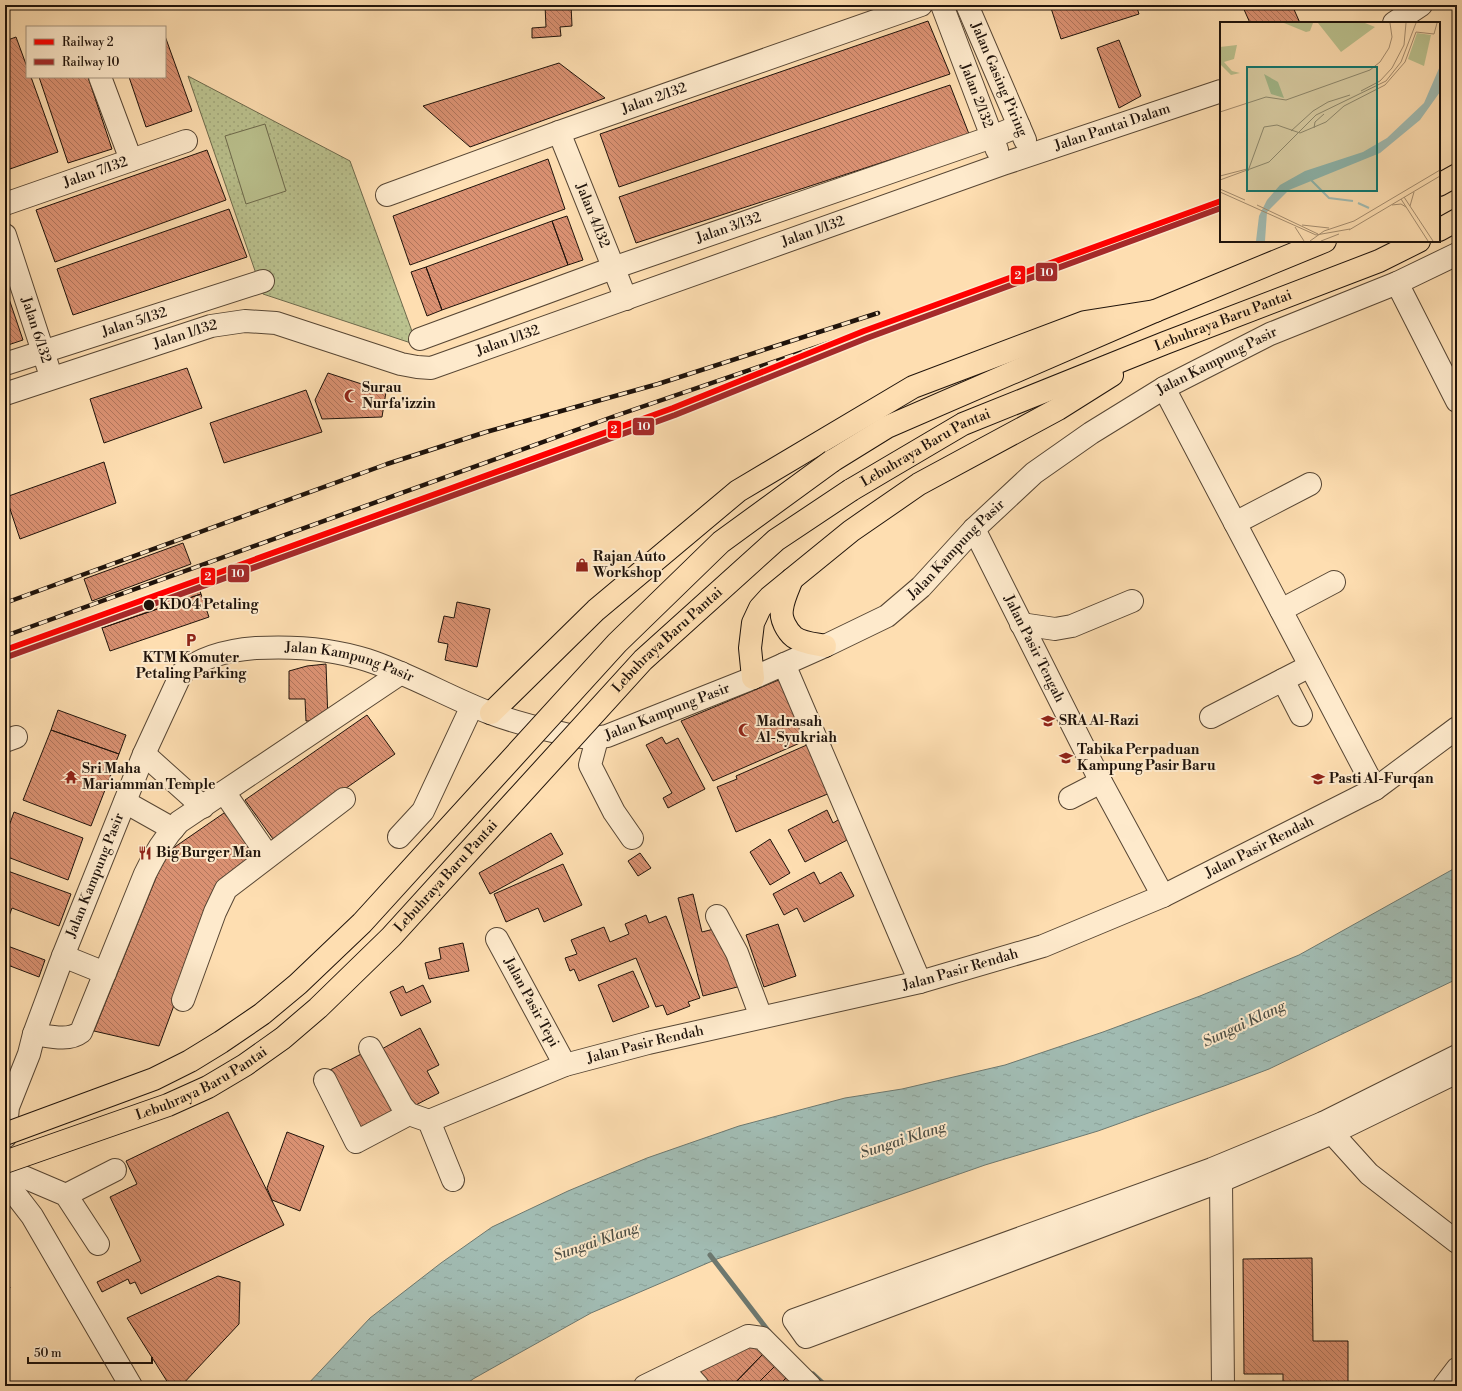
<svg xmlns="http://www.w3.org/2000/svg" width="1462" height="1391" font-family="'Libre Bodoni',serif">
	<defs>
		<pattern id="grass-dots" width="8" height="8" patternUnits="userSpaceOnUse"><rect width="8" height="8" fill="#bbc28f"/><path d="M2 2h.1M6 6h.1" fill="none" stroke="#a0a67a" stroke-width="1.8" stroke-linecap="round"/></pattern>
		<pattern id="water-ripples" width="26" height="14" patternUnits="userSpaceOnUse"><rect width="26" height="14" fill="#a1bbb2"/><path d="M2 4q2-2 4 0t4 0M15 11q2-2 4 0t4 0" fill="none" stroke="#8aa098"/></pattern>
		<pattern id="building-back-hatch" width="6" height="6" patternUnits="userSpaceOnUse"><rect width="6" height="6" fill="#da9172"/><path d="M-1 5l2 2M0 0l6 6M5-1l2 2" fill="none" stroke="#b0755c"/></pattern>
	</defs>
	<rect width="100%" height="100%" fill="#fedeb1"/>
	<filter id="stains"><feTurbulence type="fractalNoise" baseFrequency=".005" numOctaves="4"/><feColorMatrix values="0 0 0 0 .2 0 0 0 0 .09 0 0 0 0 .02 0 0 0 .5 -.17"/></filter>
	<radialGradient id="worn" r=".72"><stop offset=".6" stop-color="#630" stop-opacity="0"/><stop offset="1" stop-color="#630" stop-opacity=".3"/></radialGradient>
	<path fill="url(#grass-dots)" stroke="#6d6a4d" d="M188,76l162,85 67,184 -154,-51z"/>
	<path fill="#bbc28f" stroke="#6d6a4d" d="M265,124l21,67 -40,13 -21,-68z"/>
	<path fill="url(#water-ripples)" stroke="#6d786f" d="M1457,867v112l-188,90 -45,17 -126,45 -113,34 -268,94 -126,54 -95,53 -23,13 -9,7h-158l64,-68 71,-55 51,-36 76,-36 79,-33 92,-32 106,-28 57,-9 103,-24 98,-33 97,-36 99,-41z"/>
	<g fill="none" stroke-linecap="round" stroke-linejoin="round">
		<path stroke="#6d786f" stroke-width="5" d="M710,1255l60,78
			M813,1374l13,12"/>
	</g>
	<path fill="url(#building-back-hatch)" stroke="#1f130b" d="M524,5h47l1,21 -12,1 1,9 -29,2v-10l14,-1 -1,-22 -21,1z
		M1050,5h86l3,9 -78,25z
		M1242,5h50l8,18h-50z
		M928,21l22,53 -331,113 -19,-53z
		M165,36l27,75 -46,16 -17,-50h36z
		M16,37l11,30v10h4l27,75 -48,17 -5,-15v-113z
		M1119,40l22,56 -22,12 -22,-60z
		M559,63l46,35 -135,49 -47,-41z
		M39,77h49l24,72 -44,14z
		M950,85l19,49 -333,109 -17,-46z
		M207,150l19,50 -171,62 -19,-52z
		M548,159l17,50 -155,56 -17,-49z
		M229,209l18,48 -174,58 -16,-46z
		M567,216l16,44 -15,5 -16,-44z
		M552,221l16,44 -126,45 -16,-43z
		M426,267l16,43 -15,6 -16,-44z
		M6,290l17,50 -18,6v-55z
		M187,368l15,40 -98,35 -14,-44z
		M328,373l58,19 -4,25 -60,2 -7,-19z
		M306,390l16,42 -98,31 -14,-40z
		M104,462l12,41 -96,36 -14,-42z
		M183,543l8,21 -99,37 -8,-22z
		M196,579l5,15 -99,34 -5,-14z
		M201,594l8,23 -99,34 -8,-23z
		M457,602l33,7 -13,58 -32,-7 3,-16 -10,-2 6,-26 10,2z
		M326,664l2,57h-22l-1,-22h-16v-28l18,-5z
		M781,679l28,60 -96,42 -32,-60z
		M58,710l68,25 -7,19 -68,-24z
		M367,715l28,39 -122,85 -28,-39z
		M51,730l68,24 -28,72 -68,-26z
		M662,737l4,7 12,-6 27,51 -37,19 -5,-10 9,-5 -26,-48z
		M809,744l21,49 -94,39 -19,-45 20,-8 -1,-3z
		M827,810l6,13 10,-6 10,20 -48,25 -17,-32z
		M14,812l69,26 -15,42 -63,-24v-19z
		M224,813l35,42 -41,31 -59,160 -65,-15 72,-178z
		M551,833l12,21 -73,40 -11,-21z
		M770,839l20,34 -20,12 -20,-33z
		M640,853l11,15 -13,8 -10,-15z
		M563,864l19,41 -38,17 -6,-14 -32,14 -12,-28z
		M5,870l66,24 -12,32 -47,-18 -7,19z
		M814,872l6,12 21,-12 13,24 -50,26 -7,-14 -13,7 -11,-21z
		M693,894l9,38 24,-6 15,60 -38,10 -25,-98z
		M646,915l3,8 17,-7 34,82 -12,4 2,4 -23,9 -4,-10 -7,2 -20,-49 -57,23 -5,-12 -4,2 -5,-13 12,-4 -6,-14 33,-13 6,15 19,-8 -4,-10z
		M778,924l18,52 -32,11 -18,-52z
		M463,943l6,28 -40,8 -4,-16 16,-4 -2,-11z
		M5,945l40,15 -6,17 -34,-13z
		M633,971l16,36 -36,15 -15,-37z
		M423,985l8,17 -30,14 -11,-24 13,-6 3,7z
		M420,1028l19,37 -12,6 12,22 -29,15 -30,-58z
		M363,1053l32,61 -33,17 -32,-61z
		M228,1112l56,113 -143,69 -6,-12 -5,2 -2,-5 -26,13 -5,-10 44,-21 -31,-64 27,-13 -11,-23z
		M287,1132l37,14 -24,65 -28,-11 -5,-12z
		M1312,1258l1,83h35v45h-65v-12h-39l-1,-115z
		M5,1274l5,14 -5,1z
		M218,1276l22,6 -1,42 -58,62h-11l-43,-68z
		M753,1344l10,10 -31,32h-28l-7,-22z
		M763,1354l12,12 -20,20h-23z
		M775,1366l12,11 -9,9h-23z
		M787,1377l9,9h-18z"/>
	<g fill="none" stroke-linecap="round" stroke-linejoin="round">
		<g stroke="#574634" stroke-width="24">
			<g id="minor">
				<path id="s1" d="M942,5l55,145"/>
				<path id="s2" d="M967,5l58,135"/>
				<path d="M1394,23l27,-18"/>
				<path d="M100,77l31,83"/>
				<path id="s3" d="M559,132l67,167"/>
				<path id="s4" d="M387,195l172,-63 362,-127"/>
				<path id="s5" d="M5,204l181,-63"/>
				<path id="s6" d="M5,235l43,132"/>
				<path d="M1397,283l60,118"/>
				<path id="s7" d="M420,339l193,-71 379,-131 27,-11"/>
				<path id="s8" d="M5,364l258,-83"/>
				<path d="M1164,388l211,401"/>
				<path id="s9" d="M5,394l206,-68 34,-5 31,2 125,41 16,3 14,1 572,-204 218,-73"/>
				<path d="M1235,523l75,-39"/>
				<path id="s10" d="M974,529l127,253 62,114"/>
				<path d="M1281,610l53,-28"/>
				<path d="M1021,624l34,5 17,-3 60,-25"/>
				<path d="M784,664l136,318"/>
				<path d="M1283,680l18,35"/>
				<path d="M1211,717l99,-51"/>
				<path d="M597,739l-7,26 24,47 18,26"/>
				<path d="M5,741l11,-4"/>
				<path d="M144,754l59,53"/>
				<path d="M224,792l44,64"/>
				<path d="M1070,798l31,-16"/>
				<path d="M125,802l48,27"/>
				<path d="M399,837l24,-26 49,-105"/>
				<path d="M717,916l20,37 24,64"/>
				<path id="s11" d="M497,939l68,126"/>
				<path d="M63,956l42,17"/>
				<path d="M183,1000l32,-88 11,-23 118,-90"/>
				<path d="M34,1034c15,2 34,8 47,-2l64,-158c10,-20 19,-36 34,-52l222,-149"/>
				<path d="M370,1048l32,58 7,8 20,7 24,59"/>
				<path d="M1457,1056l-134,67 -111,46 -418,151 12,17 415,-156 111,-48 125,-61"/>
				<path d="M325,1080l31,62 53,-28"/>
				<path id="s12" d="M429,1121l136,-56 83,-22 272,-61 123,-36 120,-50 212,-107 82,-61"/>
				<path d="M1323,1123l46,51 88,68"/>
				<path id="s13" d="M5,1137l3,-30 21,-53 5,-20 29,-78 81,-202 37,-80c20,-18 49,-24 75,-26 37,-2 77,1 111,12 43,14 81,37 123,53 21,8 44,14 67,19 17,4 33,8 50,4l146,-58 72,-32 62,-30 34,-29 53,-58 60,-56 57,-40 73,-45 106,-54 127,-51 60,-29"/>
				<path d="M5,1169l61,26 32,49"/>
				<path d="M1214,1171l7,10 2,205"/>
				<path d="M5,1181l27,35 99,170"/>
				<path d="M66,1195l49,-25"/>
				<path d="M682,1368l66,-32 14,2 48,48"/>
				<path d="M645,1386l37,-18 16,18"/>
				<path d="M1444,1386l13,-17"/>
			</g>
		</g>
		<g stroke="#1f130b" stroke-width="24">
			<g id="highway">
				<path d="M1439,185l18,-10"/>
				<path d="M1439,230l18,-10"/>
				<path d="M832,461l55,-34 268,-116 170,-70"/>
				<path id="s14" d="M851,490l112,-66 202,-81 214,-82 40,-20"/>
				<path d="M792,579c-4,10 -9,20 -10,30 -2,10 5,22 12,28 8,6 22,7 31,9"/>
				<path d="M753,678l-3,-30 3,-25 7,-15 10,-11 22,-18 59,-48 68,-47 139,-75 54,-34"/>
				<path d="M491,713l105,-103 142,-119 175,-104 172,-65 70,-11"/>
			</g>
		</g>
		<use href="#minor" stroke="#feeacc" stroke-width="22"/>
		<use href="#highway" stroke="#fedeb1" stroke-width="22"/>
		<g stroke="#1f130b" stroke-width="4.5">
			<path id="rail" d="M5,603l382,-139 99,-32 172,-48 220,-71
				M5,636l610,-220 249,-85"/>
		</g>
		<use href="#rail" stroke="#feeacc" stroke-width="3" stroke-dasharray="9" stroke-linecap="butt"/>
		<g stroke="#1f130b" stroke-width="24" stroke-linecap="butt">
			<g id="highway-bridge">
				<path d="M5,1134l149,-55 36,-18 31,-19 41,-28 36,-30 64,-61 255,-280 104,-101 111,-81"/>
				<path id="s15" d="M5,1162l163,-57 40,-18 37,-22 38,-27 35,-30 73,-71 252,-277 133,-120 75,-50"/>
			</g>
		</g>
		<use href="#highway-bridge" stroke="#fedeb1" stroke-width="22"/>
		<g stroke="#feeacc" stroke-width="9">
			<path id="rail-1" d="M5,650l668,-242 191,-77 357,-130"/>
		</g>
		<g stroke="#feeacc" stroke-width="9">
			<path id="rail-2" d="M7,657l668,-242 192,-77 354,-130"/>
		</g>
		<use href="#rail-1" stroke="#f00" stroke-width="6"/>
		<use href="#rail-2" stroke="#a52a2a" stroke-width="6"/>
	</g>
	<defs>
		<g id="mosque-bare" transform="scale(1.08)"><path d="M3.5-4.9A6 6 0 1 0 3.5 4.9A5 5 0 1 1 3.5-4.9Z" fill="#8f2418" stroke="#feeacc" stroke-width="2.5" paint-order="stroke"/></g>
		<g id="shop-bare" transform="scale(1.08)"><path d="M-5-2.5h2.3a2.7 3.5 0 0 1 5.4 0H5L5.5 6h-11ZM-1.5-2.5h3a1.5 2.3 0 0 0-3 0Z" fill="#8f2418" stroke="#feeacc" stroke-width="2.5" paint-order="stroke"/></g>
		<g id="parking-bare" transform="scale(1.08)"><path d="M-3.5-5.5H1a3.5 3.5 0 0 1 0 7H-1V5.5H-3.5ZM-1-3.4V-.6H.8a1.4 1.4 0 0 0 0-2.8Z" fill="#8f2418" stroke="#feeacc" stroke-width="2.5" paint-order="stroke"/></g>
		<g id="school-bare" transform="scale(1.08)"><path d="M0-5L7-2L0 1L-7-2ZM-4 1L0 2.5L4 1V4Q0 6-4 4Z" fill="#8f2418" stroke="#feeacc" stroke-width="2.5" paint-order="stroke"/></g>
		<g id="temple-bare" transform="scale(1.08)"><path d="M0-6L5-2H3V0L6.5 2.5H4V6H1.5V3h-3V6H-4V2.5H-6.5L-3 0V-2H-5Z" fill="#8f2418" stroke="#feeacc" stroke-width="2.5" paint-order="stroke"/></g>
		<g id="restaurant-bare" transform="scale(1.08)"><path d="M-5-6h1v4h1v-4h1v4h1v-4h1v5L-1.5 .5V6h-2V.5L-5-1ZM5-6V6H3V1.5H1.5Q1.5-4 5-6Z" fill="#8f2418" stroke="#feeacc" stroke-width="2.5" paint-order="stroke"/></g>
	</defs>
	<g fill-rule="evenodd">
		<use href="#mosque-bare" x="351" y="396"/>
		<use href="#shop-bare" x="582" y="565"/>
		<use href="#parking-bare" x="191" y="640"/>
		<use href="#school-bare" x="1048" y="721"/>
		<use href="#mosque-bare" x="745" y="730"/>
		<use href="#school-bare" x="1066" y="758"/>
		<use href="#temple-bare" x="71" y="777"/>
		<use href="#school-bare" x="1318" y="779"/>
		<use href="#restaurant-bare" x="145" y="853"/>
	</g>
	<circle fill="#1f130b" stroke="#feeacc" stroke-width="1.5" cx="149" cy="605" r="6"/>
	<g text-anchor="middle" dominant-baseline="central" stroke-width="4" stroke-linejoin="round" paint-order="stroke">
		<g font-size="14" fill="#1f130b" stroke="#feeacc">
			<text stroke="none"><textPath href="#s2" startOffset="81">Jalan Gasing Piring</textPath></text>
			<text stroke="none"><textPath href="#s1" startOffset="97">Jalan 2/132</textPath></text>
			<text stroke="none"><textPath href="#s4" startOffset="284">Jalan 2/132</textPath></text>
			<text stroke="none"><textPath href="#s9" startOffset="1167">Jalan Pantai Dalam</textPath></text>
			<text stroke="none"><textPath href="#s5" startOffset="96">Jalan 7/132</textPath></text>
			<text stroke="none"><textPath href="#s3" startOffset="90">Jalan 4/132</textPath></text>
			<text stroke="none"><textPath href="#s7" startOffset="328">Jalan 3/132</textPath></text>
			<text stroke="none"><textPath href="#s9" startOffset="850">Jalan 1/132</textPath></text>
			<text stroke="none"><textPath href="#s14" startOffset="410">Lebuhraya Baru Pantai</textPath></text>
			<text stroke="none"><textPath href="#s8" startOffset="136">Jalan 5/132</textPath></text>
			<text stroke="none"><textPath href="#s6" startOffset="100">Jalan 6/132</textPath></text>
			<text stroke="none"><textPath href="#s9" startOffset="190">Jalan 1/132</textPath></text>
			<text stroke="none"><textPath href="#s9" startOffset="526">Jalan 1/132</textPath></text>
			<text stroke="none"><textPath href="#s13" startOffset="1669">Jalan Kampung Pasir</textPath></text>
			<text stroke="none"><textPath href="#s14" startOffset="86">Lebuhraya Baru Pantai</textPath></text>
			<text stroke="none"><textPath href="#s13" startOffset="1345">Jalan Kampung Pasir</textPath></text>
			<text stroke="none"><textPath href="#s15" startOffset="860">Lebuhraya Baru Pantai</textPath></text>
			<text stroke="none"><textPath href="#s10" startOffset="134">Jalan Pasir Tengah</textPath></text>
			<text stroke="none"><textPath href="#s13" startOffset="673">Jalan Kampung Pasir</textPath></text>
			<text stroke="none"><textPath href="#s13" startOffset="1009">Jalan Kampung Pasir</textPath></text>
			<text stroke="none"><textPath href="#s12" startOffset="878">Jalan Pasir Rendah</textPath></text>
			<text stroke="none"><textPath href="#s13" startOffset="278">Jalan Kampung Pasir</textPath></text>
			<text stroke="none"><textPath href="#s15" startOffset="536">Lebuhraya Baru Pantai</textPath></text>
			<text stroke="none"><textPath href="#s12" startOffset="554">Jalan Pasir Rendah</textPath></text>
			<text stroke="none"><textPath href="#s11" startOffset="72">Jalan Pasir Tepi</textPath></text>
			<text stroke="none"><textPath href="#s12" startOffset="230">Jalan Pasir Rendah</textPath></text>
			<text stroke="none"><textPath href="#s15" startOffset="212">Lebuhraya Baru Pantai</textPath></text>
		</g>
		<g font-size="14" font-weight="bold" fill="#1f130b" stroke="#feeacc" text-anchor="start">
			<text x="362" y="388">Surau<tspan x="362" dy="16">Nurfa'izzin</tspan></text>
			<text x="593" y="557">Rajan Auto<tspan x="593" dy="16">Workshop</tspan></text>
			<text x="191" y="658" text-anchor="middle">KTM Komuter<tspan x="191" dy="16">Petaling Parking</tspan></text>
			<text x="1059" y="721">SRA Al-Razi</text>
			<text x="756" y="722">Madrasah<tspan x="756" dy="16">Al-Syukriah</tspan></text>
			<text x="1077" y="750">Tabika Perpaduan<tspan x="1077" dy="16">Kampung Pasir Baru</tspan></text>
			<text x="82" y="769">Sri Maha<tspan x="82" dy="16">Mariamman Temple</tspan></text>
			<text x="1329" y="779">Pasti Al-Furqan</text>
			<text x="156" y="853">Big Burger Man</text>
		</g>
		<g font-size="14" font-weight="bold" fill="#1f130b" stroke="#feeacc" text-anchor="start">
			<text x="159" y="605">KD04 Petaling</text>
		</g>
		<g font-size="15" font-style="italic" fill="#4c4e45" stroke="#feeacc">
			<text transform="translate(1244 1024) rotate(-25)">Sungai Klang</text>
			<text transform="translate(903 1140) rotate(-18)">Sungai Klang</text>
			<text transform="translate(596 1242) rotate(-19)">Sungai Klang</text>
		</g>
	</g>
	<g transform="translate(1220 22)">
		<rect width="220" height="220" fill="#fedeb1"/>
		<path d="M98,1h47l10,4 -34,25zM44,52l14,8 6,16 -13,-4z" fill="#bbc28f"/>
		<path d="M64,1h29l-3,8 -4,1zM17,23l-3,14 -10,3 8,9 8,2 -9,2 -11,-11v-17z" fill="#bbc28f"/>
		<path d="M197,11l14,2 -7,31 -16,-7z" fill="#bbc28f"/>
		<path d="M220,44v26l-20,28 -40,33 -91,37 -22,22 -2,29h-9l3,-25 8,-16 13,-15 25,-14 58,-19 24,-14 37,-35z" fill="#a1bbb2"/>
		<path fill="none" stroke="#a1bbb2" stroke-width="2" d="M90,157l19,19 24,3M138,181l11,5"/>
		<path fill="none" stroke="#a58d6f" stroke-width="1" d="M141,69l19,-10 12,-13 12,-23 2,-22M0,90l46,-15 20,3 84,-30 10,-8 9,-14 3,-11 -2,-14M94,106l1,-6 9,-8M71,109l22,-20 15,-9 22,-7M28,149l16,-44 13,-2 23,8 26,-11 18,-16 41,-21 20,-23 11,-30 18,2 3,-11M0,154l27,-7M0,158l49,-18 47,-47 70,-34 15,-19 15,-39M0,167l25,11M0,170l96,43 34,-6M184,175l29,44M181,177l27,42M37,183l61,29M172,183l9,-1 5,3M190,184l4,-14M82,203l27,3M75,205l9,14M129,208l91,-54M90,219l14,-10 30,-10 86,-51M101,219l18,-7"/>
		<path fill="#0f766e" fill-opacity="0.15" stroke="#0f766e" stroke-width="2" d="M27,45h130v124h-130z"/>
		<rect width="220" height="220" fill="none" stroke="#1f130b" stroke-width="2"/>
	</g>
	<g stroke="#feeacc" stroke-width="1.5">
		<rect x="1035" y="262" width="23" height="20" rx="4" fill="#a52a2a"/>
		<rect x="1010" y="265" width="16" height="20" rx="4" fill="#f00"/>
		<rect x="632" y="417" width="23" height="19" rx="4" fill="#a52a2a"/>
		<rect x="607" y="420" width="15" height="19" rx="4" fill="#f00"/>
		<rect x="227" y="564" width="23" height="19" rx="4" fill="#a52a2a"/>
		<rect x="200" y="567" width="16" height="19" rx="4" fill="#f00"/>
	</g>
	<g font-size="11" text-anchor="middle" font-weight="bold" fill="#fff">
		<text x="1047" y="276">10</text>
		<text x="1018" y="279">2</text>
		<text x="644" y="430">10</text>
		<text x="614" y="433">2</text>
		<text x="238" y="577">10</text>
		<text x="208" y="580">2</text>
	</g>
	<rect width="1462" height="1391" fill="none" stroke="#fedeb1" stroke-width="20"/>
	<rect x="6" y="6" width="1450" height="1379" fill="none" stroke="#1f130b" stroke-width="2"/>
	<rect x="10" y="10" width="1442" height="1371" fill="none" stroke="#1f130b"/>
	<rect x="26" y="26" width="140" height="52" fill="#feeacc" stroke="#a5947f"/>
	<rect x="34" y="39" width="20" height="6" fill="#ff0000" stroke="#a5947f"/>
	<text x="62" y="46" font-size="12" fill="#1f130b">Railway 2</text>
	<rect x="34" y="59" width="20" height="6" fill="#a52a2a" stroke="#a5947f"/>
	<text x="62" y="66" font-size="12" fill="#1f130b">Railway 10</text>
	<path d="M28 1357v6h124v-6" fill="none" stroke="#1f130b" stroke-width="2"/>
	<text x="34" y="1357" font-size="12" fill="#1f130b" stroke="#feeacc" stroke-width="3" paint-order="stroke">50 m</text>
	<rect width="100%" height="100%" filter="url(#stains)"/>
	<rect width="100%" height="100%" fill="url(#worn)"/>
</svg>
